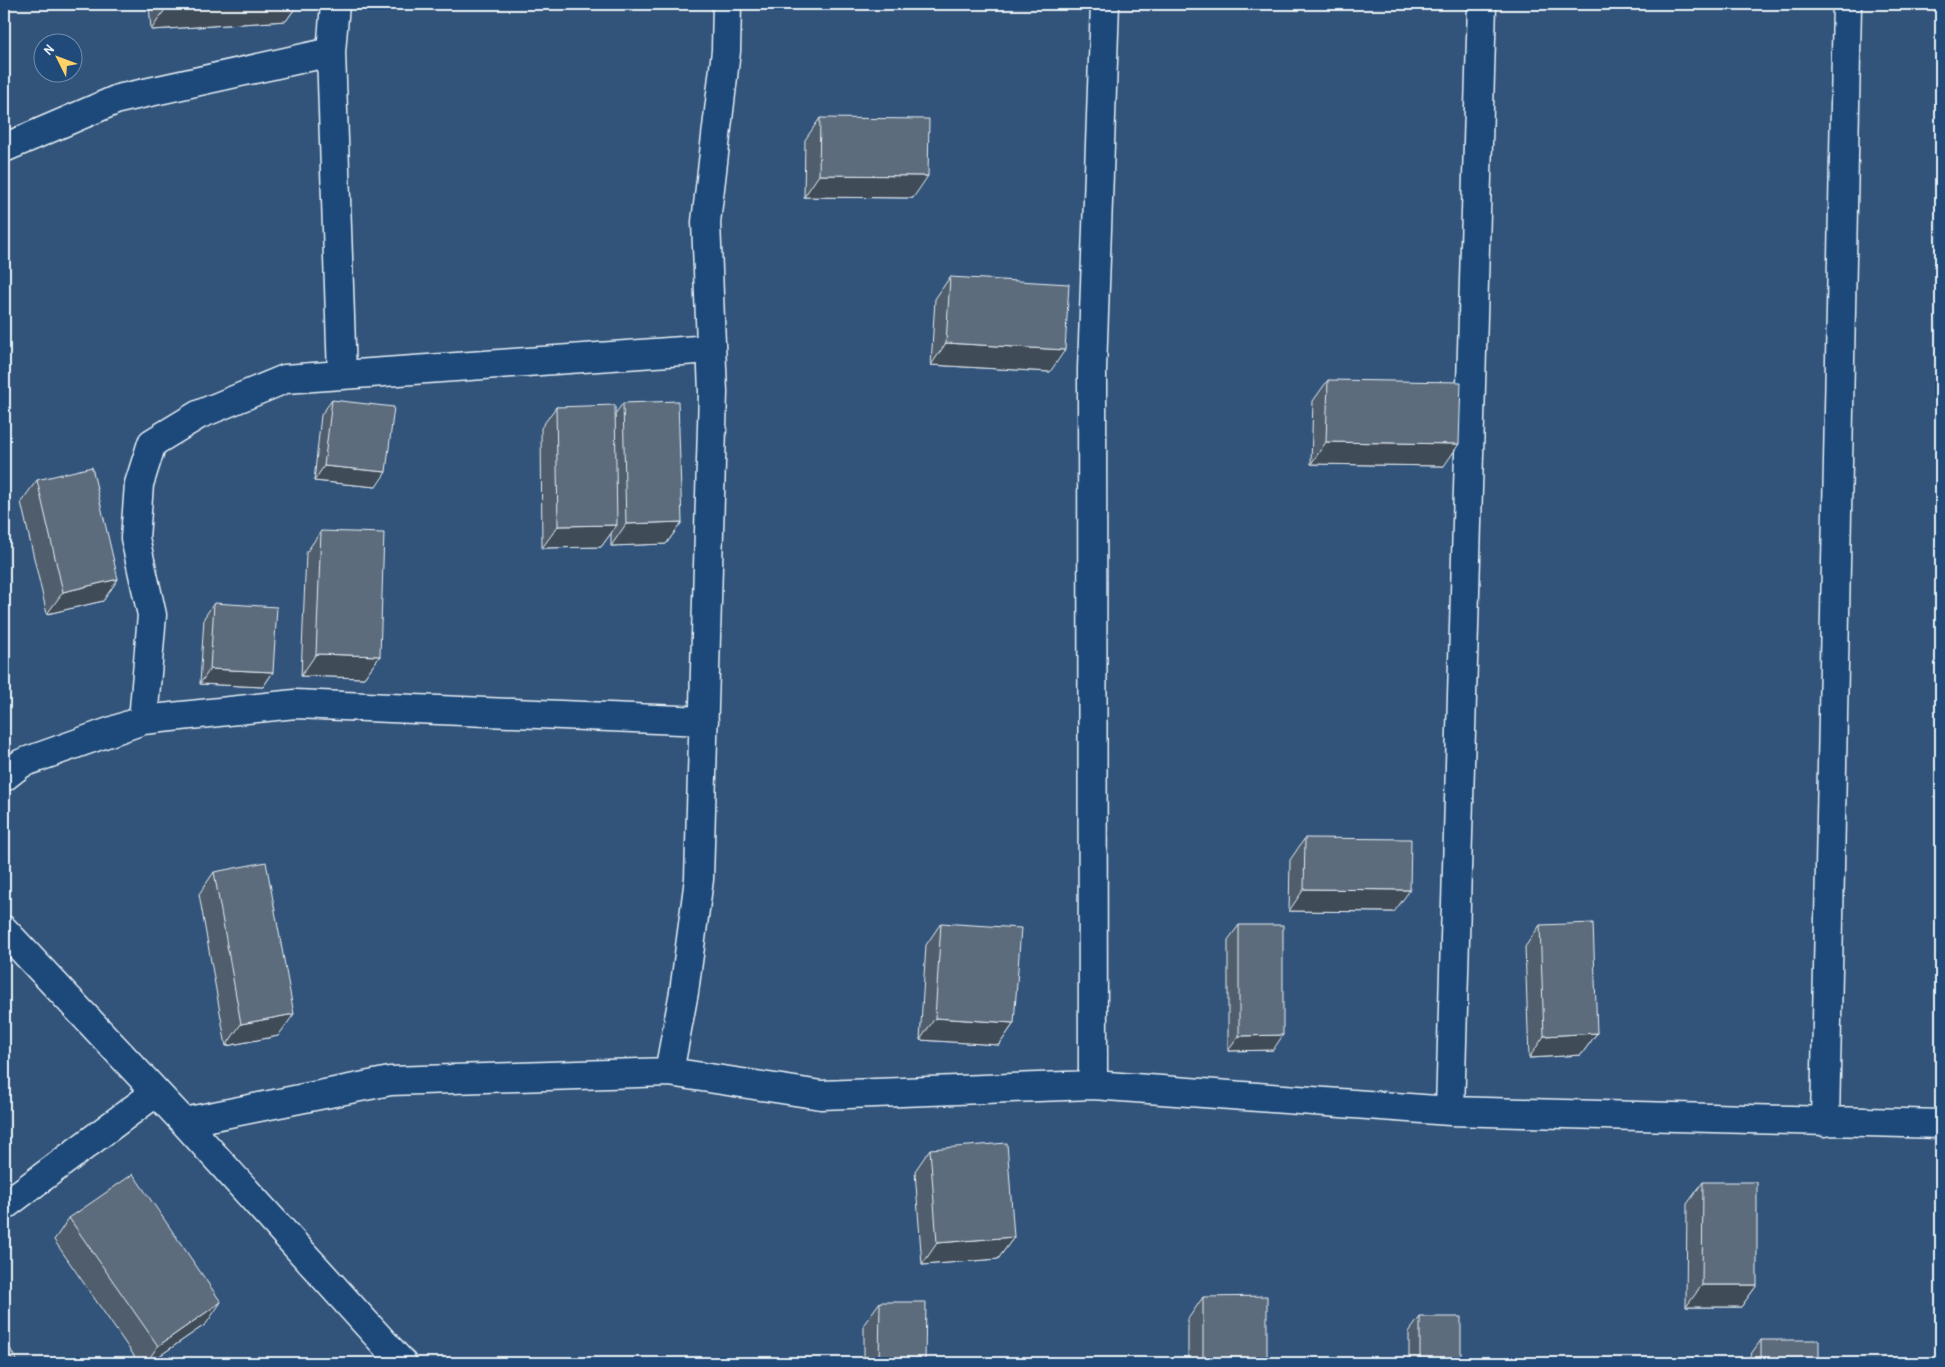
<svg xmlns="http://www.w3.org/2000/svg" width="1945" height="1367" font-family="'Patrick Hand',sans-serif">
	<rect width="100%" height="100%" fill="#32547b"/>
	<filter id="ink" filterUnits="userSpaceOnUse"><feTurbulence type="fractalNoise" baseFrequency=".02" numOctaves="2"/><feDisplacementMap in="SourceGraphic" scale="10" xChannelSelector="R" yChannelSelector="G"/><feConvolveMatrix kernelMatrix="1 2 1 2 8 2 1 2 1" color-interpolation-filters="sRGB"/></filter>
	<g filter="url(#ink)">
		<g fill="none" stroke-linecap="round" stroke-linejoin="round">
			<g stroke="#e8f1f8" stroke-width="31">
				<path id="minor" d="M335,4l-4,48 11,323
					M4,148l114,-49 213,-47
					M143,720l9,-105 -17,-77 4,-54 13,-41 46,-28 87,-36 426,-30
					M4,777l18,-14 121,-43 152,-16 409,17
					M4,930l180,192 218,241
					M669,1072l15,-80 15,-113 14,-487 -7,-170 20,-171 1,-47
					M1093,1085l-1,-716 13,-365
					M1450,1111l32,-1107
					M184,1122l206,-41 279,-9 152,23 272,-10 357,26 491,13
					M1825,1122l22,-1118
					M4,1206l151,-113"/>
			</g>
			<use href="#minor" stroke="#1f4a7a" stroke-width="28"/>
		</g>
		<path fill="#505d6c" stroke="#e8f1f8" d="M149,4h149l-12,17 -135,9z
			M820,118l93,80 -109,-1 1,-57z
			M950,277l100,95 -119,-7 4,-66z
			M1328,380l116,86 -133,-2 2,-63z
			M332,400l44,87 -62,-6 7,-66z
			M623,403l59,119 -16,22 -55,2v-13l-10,14 -59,1 -1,-120 15,-21 59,7z
			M37,480l81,99 -15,22 -56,13 -26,-112z
			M321,531l59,125 -16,22 -63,-2 5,-123z
			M214,603l59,69 -10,15 -63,-3 4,-66z
			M1305,838l89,74 -105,-1 1,-51z
			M214,872l64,164 -52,10 -27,-152z
			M941,923l73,100 -15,22 -79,-5 6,-95z
			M1239,925l34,125 -45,1v-111z
			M1540,925l57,108 -16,22 -52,3 -4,-111z
			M930,1149l84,88 -16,22 -76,6 -7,-94z
			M1703,1182l54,103 -16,22h-55l1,-103z
			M69,1218l137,106 -57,39h-10l-85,-123z
			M1203,1297l64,66h-79v-44z
			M880,1302l45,61h-61v-39z
			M1420,1317l41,46h-52v-31z
			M1761,1340l58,23h-73v-2z"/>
		<path fill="#414c58" stroke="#e8f1f8" d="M229,4h69l-12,17 -135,9 15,-22z
			M819,175l109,1 -15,22 -109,-1z
			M946,343l119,7 -15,22 -119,-7z
			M1326,442l133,2 -15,22 -133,-2z
			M324,466l62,6 -10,15 -62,-6z
			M682,522l-16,22 -55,2 15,-22z
			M617,525l-16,22 -59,1 16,-22z
			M118,579l-15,22 -56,13 16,-22z
			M316,654l64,2 -16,22 -63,-2z
			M210,669l63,3 -10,15 -63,-3z
			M1304,889l106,1 -16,22 -105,-1z
			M294,1014l-16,22 -52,10 15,-22z
			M935,1018l79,5 -15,22 -79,-5z
			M1597,1033l-16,22 -52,3 15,-22z
			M1283,1035l-10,15 -45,1 11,-15z
			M1014,1237l-16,22 -76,6 15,-22z
			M1702,1285h55l-16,22h-55z
			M221,1302l-15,22 -57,39h-3l12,-17z"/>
		<path fill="#5d6c7d" stroke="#e8f1f8" d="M166,4h63l-63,4z
			M820,118l109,1 -1,57 -109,-1z
			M950,277l119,7 -4,66 -119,-7z
			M1328,380l133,2 -2,62 -133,-2z
			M332,400l62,7 -8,65 -62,-6z
			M678,401l4,121 -56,2 -3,-121z
			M615,405l2,120 -59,1 -2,-119z
			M92,467l26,112 -55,13 -26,-112z
			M321,531l63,2 -4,123 -64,-2z
			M214,603l63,4 -4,65 -63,-3z
			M1305,838l106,1 -1,51 -106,-1z
			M266,862l28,152 -53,10 -27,-152z
			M941,923l80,5 -7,95 -79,-5z
			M1593,923l4,110 -53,3 -4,-111z
			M1239,925h44v110l-44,1z
			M1007,1143l7,94 -77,6 -7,-94z
			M133,1174l88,128 -63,44 -89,-128z
			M1703,1182h54v103h-55z
			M1267,1296v67h-64v-66z
			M880,1302h46l-1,61h-46z
			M1420,1317h41v46h-41z
			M4,1337l14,26h-14z
			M1761,1340h58v23h-58z"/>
	</g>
	<rect width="1945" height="1367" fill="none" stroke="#1f4a7a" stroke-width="20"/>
	<rect x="10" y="10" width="1925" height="1347" fill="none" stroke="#e8f1f8" stroke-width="2" filter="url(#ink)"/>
	<g transform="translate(58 58) rotate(312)"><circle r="24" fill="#1f4a7a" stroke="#6f8dac"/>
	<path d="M0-4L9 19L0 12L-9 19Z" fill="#ffd166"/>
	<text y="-8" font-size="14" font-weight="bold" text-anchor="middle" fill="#e8f1f8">N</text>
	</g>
</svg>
